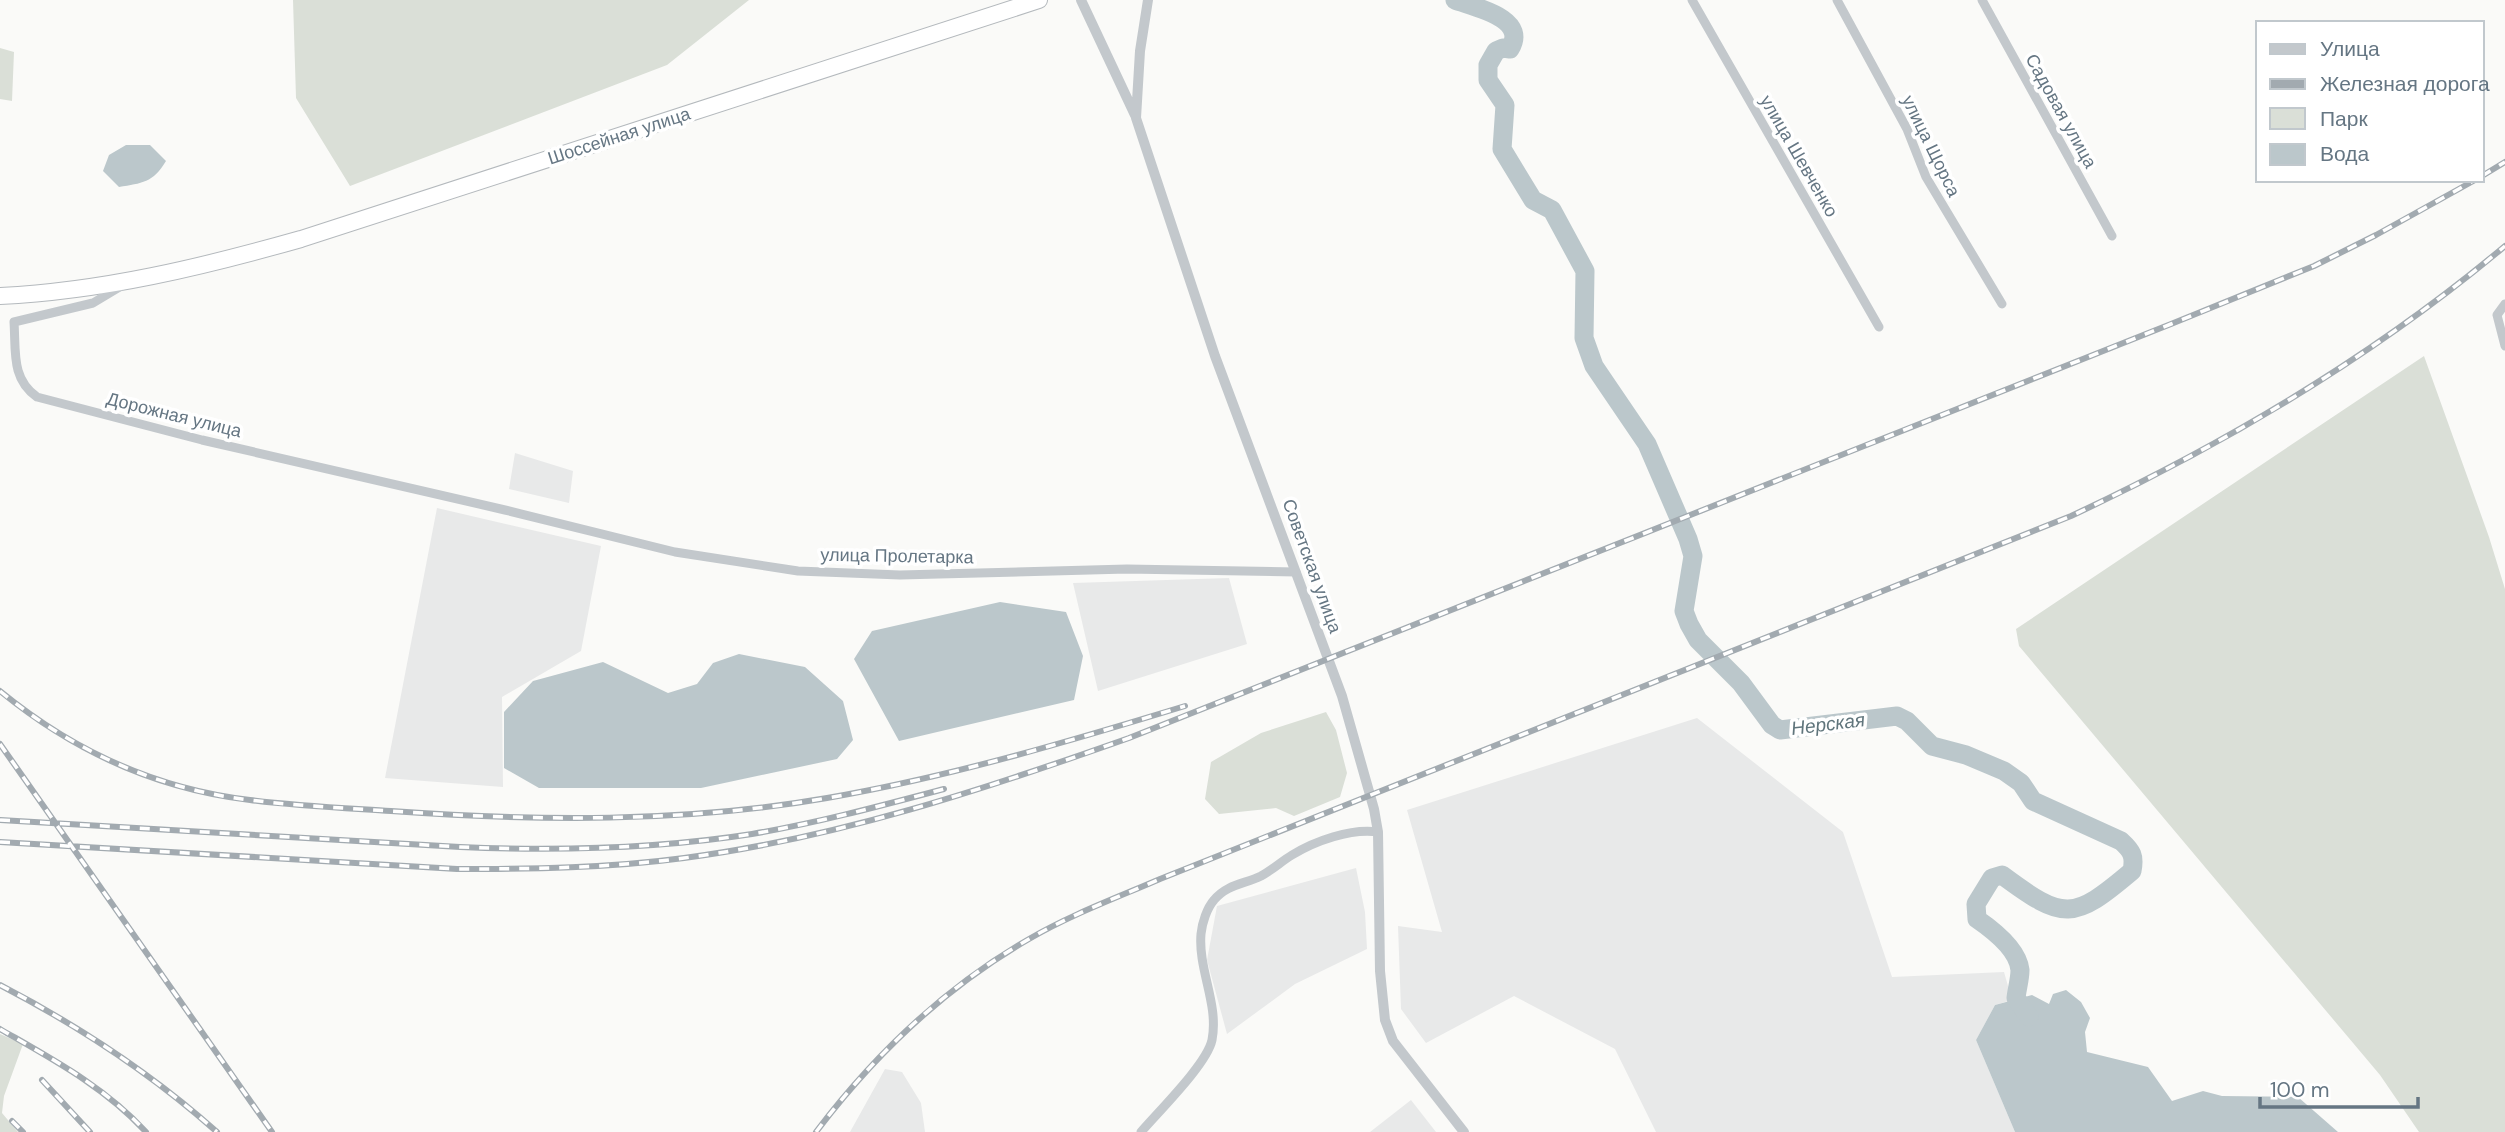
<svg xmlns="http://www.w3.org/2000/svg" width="2505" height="1132" font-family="'DM Sans',sans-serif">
	<rect width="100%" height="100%" fill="#fafaf8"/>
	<path fill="#e8e9e9" d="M515,453l58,18 -4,32 -60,-14z
		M437,508l164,38 -20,105 -79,46 1,90 -118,-9z
		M1229,578l18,66 -149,47 -25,-108z
		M1697,718l146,114 49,145 112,-5 8,28 -17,5 -19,35 39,92h-359l-41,-83 -101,-53 -88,47 -25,-34 -3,-83 44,6 -35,-122z
		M1356,868l9,44 2,37 -72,35 -68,50 -20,-74 10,-54z
		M885,1069l17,3 19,31 4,29h-75z
		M1411,1100l25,32h-66z"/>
	<path fill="#dadfd7" d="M293,0h456l-82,65 -317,121 -54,-88z
		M0,48l14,4 -2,49 -12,-2z
		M2424,356l65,181 16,52v543h-86l-39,-57 -361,-429 -3,-17z
		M1326,712l10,18 11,43 -7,24 -46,19 -18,-8 -57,6 -14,-15 6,-37 50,-29z
		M0,1034l23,10 -19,52 -2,17 16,19h-18z"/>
	<path fill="#bbc7cb" d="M126,145h24l16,16c-13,22 -24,22 -47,26l-16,-16 6,-16z
		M1000,602l66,10 17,44 -9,44 -175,41 -45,-82 18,-28z
		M739,654l66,13 38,34 10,39 -16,19 -136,29h-162l-35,-20v-56l29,-31 70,-19 65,31 29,-9 16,-21z
		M2066,990l15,12 9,16 -5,14 2,20 61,15 24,34 31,-10 19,5 76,1 40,35h-323l-39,-92 19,-35 37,-10 17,9 4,-10z"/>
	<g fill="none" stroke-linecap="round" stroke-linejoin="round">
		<path stroke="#bbc7cb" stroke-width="19" d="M1455,0c19,7 74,18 55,49l-7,-1 -7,3 -8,14v15l17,25 -3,44 31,51 19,10 33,61 -1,67 10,28 53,78 41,95 5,17 -9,55 5,13 9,16 43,43 31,42 8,5 117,-14 10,5 25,25 34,9 38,16 17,12 12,18 88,40c11,10 14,15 11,30 -59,50 -68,50 -130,4l-10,3 -16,26 1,15c16,11 41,30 43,51 0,9 -3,19 -4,28l13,19"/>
		<g stroke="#b4b9bd" stroke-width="18">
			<path id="trunk" d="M0,296c103,-5 202,-29 301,-57l738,-239"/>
		</g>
		<path stroke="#c3c8cc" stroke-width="9" d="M1692,0l187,327
			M1837,0l70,129 19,48 76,127
			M1982,0l130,236
			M123,285l-30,18 -79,19c2,29 -3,57 23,75l165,43 303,70 170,42 123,19 102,4 227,-6 169,3
			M2505,304l-8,11 8,31
			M1141,1132c17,-20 66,-68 71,-92 7,-36 -14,-70 -11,-106 1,-11 6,-26 13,-34 13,-16 31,-16 47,-24 11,-6 21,-15 31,-21 23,-14 59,-27 86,-23"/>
		<path stroke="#c3c8cc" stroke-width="10" d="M1081,0l54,115
			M1148,0l-8,51 -4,67 79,238 127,340 32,113 4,23 2,139 5,49 8,21 71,91"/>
		<use href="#trunk" stroke="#fff" stroke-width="16"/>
		<g stroke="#a2aab0" stroke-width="6">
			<path id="rail" d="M2482,176l23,-14
				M0,691c72,59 156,98 250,109 47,6 94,8 141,11 146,10 292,12 436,-13 122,-21 240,-56 358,-92
				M0,744l272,388
				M0,820l460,27c97,4 196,2 292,-13 65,-11 128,-28 192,-45
				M0,842l457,27c76,0 152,-1 227,-11 153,-20 301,-69 445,-120l1042,-414 143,-58 62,-31 99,-55
				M0,985c77,40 152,89 217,147
				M0,1029c52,30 105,58 146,103
				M42,1080l48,52
				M12,1121l11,11
				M816,1132c59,-78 128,-144 213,-193 41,-24 87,-41 131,-60l911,-363c154,-72 303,-160 434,-270"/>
		</g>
		<use href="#rail" stroke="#fff" stroke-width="3.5" stroke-dasharray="10" stroke-linecap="butt"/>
	</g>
	<g text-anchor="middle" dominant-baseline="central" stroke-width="7" stroke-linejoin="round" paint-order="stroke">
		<g font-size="18" fill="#657683" stroke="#fff">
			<text transform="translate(2061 111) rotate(61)">Садовая улица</text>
			<text transform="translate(619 136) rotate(-18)">Шоссейная улица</text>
			<text transform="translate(1931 146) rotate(64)">улица Щорса</text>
			<text transform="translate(1799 156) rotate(60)">улица Шевченко</text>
			<text transform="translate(174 415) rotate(14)">Дорожная улица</text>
			<text transform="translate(897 556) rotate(1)">улица Пролетарка</text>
			<text transform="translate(1312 566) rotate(70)">Советская улица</text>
		</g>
		<g font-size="19" font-style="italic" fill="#60757c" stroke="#fff">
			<text transform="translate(1828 724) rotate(-7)">Нерская</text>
		</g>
	</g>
	<rect x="2256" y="21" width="228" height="161" fill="#ffffff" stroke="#c1c8cd" stroke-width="2"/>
	<rect x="2270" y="44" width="35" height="10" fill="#c3c8cc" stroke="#c1c8cd" stroke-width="2"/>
	<text x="2320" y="56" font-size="21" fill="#657683">Улица</text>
	<rect x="2270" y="79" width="35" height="10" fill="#a2aab0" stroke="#c1c8cd" stroke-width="2"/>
	<text x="2320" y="91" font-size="21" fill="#657683">Железная дорога</text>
	<rect x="2270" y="108" width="35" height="21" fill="#dadfd7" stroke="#c1c8cd" stroke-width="2"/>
	<text x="2320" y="126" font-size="21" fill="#657683">Парк</text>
	<rect x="2270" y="144" width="35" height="21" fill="#bbc7cb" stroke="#c1c8cd" stroke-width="2"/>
	<text x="2320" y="161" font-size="21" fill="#657683">Вода</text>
	<path d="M2260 1097v10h158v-10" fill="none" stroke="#657683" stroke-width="3.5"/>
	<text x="2270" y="1097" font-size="21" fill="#657683" stroke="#ffffff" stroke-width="5" paint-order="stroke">100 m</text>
</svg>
